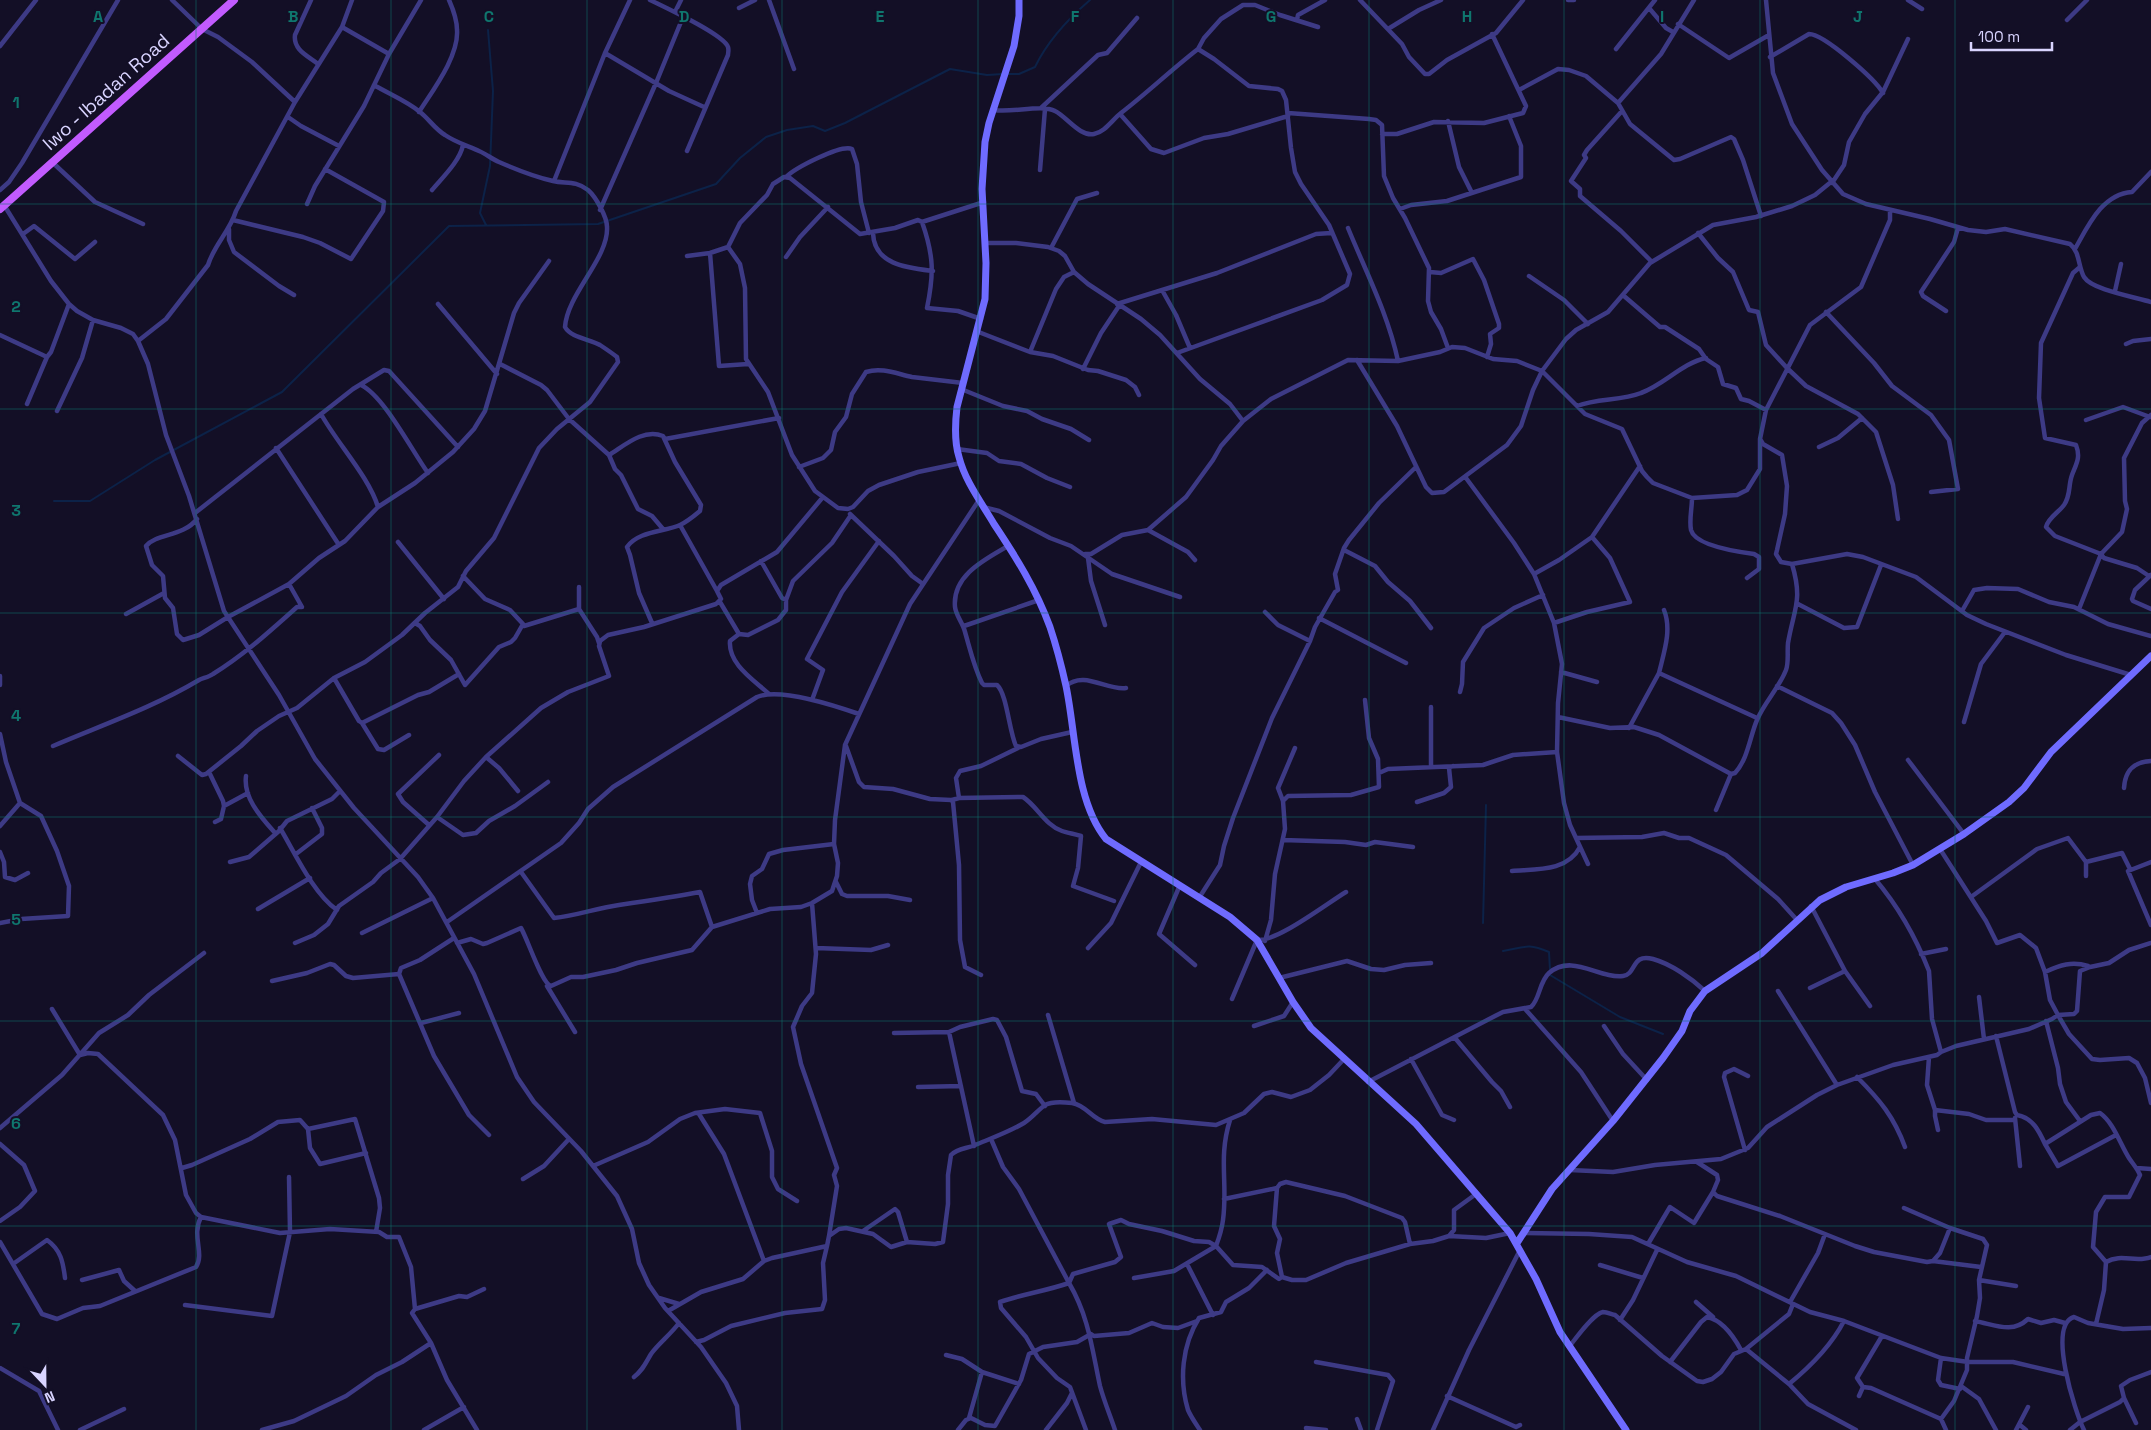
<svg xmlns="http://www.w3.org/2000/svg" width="2151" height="1430" font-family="'Space Grotesk',sans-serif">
	<rect width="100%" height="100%" fill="#130f26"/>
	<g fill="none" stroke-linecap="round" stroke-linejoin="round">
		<path stroke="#0c2248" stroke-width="2" d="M1006,74h13l16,-7c13,-27 33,-48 55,-67
			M486,225l-6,-12 10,-47 3,-75 -5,-61
			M54,501h36l65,-41 127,-68 167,-166 149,-2 118,-40 24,-26 26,-21 21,-7 26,-4 12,5 20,-8 105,-54 37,6 16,-1
			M1483,923l3,-118
			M1503,951c22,-4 24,-8 46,1l1,18
			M1550,975l70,42 43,17"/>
		<path stroke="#3d3a85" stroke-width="4.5" d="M172,0l30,29 16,8 34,25 43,40
			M311,0l-16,35c-2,15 13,21 23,29
			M650,0c14,7 73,34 78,47 1,3 0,6 0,8l-41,96
			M769,0l25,69
			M1360,0l42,44 7,13 16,17h4l18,-14 49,-27 27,-33
			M1568,0h6
			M1766,0l7,73 19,51 30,46 21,24 23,10 64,15 38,11 18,2 19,-3 65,15c10,8 8,22 14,33 8,13 51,20 67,25
			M1908,0l14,9
			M739,8l16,-8
			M1649,8l17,20 7,4
			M675,12l6,-12
			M1297,20l1,-5 27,-15
			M2067,20l20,-20
			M1678,24l51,34 40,-23
			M342,27l47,27
			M1388,29l31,-19 22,-10
			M0,46l36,-46
			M1616,49l39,-49
			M605,53l64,38 35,16
			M1770,57l39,-23c15,0 66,45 74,59
			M1519,90l39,-21 11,1 17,6 32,27 12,21 44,36 6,-1 51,-22 3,2 9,21 18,56
			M1618,103l43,-49 33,-54
			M1041,108l57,-53 9,-2 30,-35
			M994,110c18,3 48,-6 61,1 12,6 25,26 39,23 11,-2 18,-14 27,-21 26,-20 50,-43 77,-64l6,-11 17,-19 22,-14h12l25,10 38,12
			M1622,111l-35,39 -3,5 2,3 -15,23 9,8v7l41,35 31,31
			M419,112c14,-22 40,-56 38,-82 0,-10 -4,-21 -8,-30
			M1288,113l81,6 7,1 6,5 2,51 9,22 12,20 24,50 -1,33 3,11 10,17 7,19
			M1120,114l31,35 13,4 40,-15 24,-4 60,-18
			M288,117l13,9 38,20
			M1448,121l11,46 13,26
			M1382,134h15l37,-12 50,1 39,-10 3,-7 -34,-72
			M52,162l43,40 48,22
			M1040,170l5,-61
			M786,177c9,-9 55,-33 66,-28l5,15 4,38 8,31
			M554,181l51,-128 25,-53
			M1832,183l12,-18 5,-23 16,-28 18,-22 25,-53
			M0,190l9,-8 13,-19 96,-163
			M432,190c10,-12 28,-29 31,-45
			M307,204l8,-18 49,-80 25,-52 32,-54
			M4,205l47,76 18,23 8,7 16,9 28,8 12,6 5,7 10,23 18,71 23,61 35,115 55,84 36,64 39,49 64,69 15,21 41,76 43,103 17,25 47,49 36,45 15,33 7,34 10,22 16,23 36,39 25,36 11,23 2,24
			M1400,209l11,-4 36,-4 74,-24v-31l-12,-30
			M600,210l56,-127 27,-66
			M1890,210v10l-29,67 -51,38 -44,85 -6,29 3,5 19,11 5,31 -2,28 -8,36 -1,4 5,8 11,2 55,-10 16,3 53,20 51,38 19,9 80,31 65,20
			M233,220l70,17 17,6 31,16 32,-48 1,-9 -59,-33
			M922,222c12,34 12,52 5,86l31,3 23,8
			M1348,228c18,44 40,86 50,133
			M229,229v11l5,12 45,34 15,9
			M873,233c1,32 35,35 60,38
			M1698,233l20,25 15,14 16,38 9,2 8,33 21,23 19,18 52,28 18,18 17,53 5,34
			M23,234l11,-8 41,33 20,-17
			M986,243h30l32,4 11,4 6,5 9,16 14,12 53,35 19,16 40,44 30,25 13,17
			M728,247l12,-24 27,-28 6,-11 11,-7 6,1 70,56 35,-6 23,-8 4,2 62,-20
			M1051,248l26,-49 20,-6
			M2075,249c13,-23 27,-55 57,-57l19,-20
			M710,253l9,113 29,-2
			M687,256l23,-3 18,-6 12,17 5,24 1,71 22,33 24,63 23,36 23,17 10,1 5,-2 15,-16 11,-6 39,-13 43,-9
			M786,257l14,-20 28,-30
			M1430,272l11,1 32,-14 11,21 15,44v4l-9,6 1,10 -4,13
			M1529,276l35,24 24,24
			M1162,290l14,25 14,33
			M2115,291l6,-27
			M1624,296l36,31h5l34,22 7,10 12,8 5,17 13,4 5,11 8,2 17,9
			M438,304l59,70
			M1117,304l100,-31 99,-39 15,-1
			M1946,311l-23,-15 -2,-4 33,-50 4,-14
			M1826,312l48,51 18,23 39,29 18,25 9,49 -27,3
			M976,331l54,21 23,4 35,14 10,1 28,9 9,7 4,8
			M0,335l47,22 4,-5 18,-48
			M138,341l28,-22 42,-54c6,-20 22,-34 28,-54l59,-109 47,-75 10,-27
			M2126,344l7,-3 18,-2
			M1030,352l26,-63 8,-12 10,-5
			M1177,353l145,-53 25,-15 3,-11 -21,-49 -28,-41 -6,-12 -4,-24 -5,-48 -4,-9 -4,-2 -29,-3 -35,-27 -16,-10
			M1357,360l40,66 29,61 6,6 12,-1 63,-47 14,-19 12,-36 9,-19 24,-32 10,-9 32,-18 42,-49 63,-38 43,-8 36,-11 23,-11 16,-13
			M500,364l41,21 6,5 22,29 40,36 6,14 6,6 17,34 14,7 11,13
			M1083,369l18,-36 18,-27
			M361,385c23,11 51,66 67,88
			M961,389l42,17 24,5 15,8 29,10 18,11
			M27,404l20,-47
			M1577,406c21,-8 44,-5 64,-13 23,-8 41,-30 65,-35
			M57,411l25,-53 11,-38
			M321,414c16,29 48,63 57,93
			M2086,420l37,-13 27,10
			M665,439l114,-21
			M1819,447l19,-9 24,-20
			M276,448l63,97
			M957,449l30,4 12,8 22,3 26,14 23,9
			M609,455c15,-9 34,-27 54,-19l12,26 26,43 -1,6c-6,5 -13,11 -20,14 -16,7 -42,6 -53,22l3,8 9,38 13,30
			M799,467l24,-9 8,-8 4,-18 11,-15 6,-23 14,-22c16,-5 31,2 46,5 17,2 34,4 51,6
			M1466,478l48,65 20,31 20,49 8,41 -4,39 -1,49 7,51 6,22 18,39
			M1692,498c0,10 -3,22 -1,32 4,16 48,22 63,24l5,3v12l-12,9
			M983,507l16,4 51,27 21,8 41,28 68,23
			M195,513l158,-124 31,-19 5,1 69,76
			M850,514l44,42 18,20 11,8
			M197,519c-14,18 -40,14 -51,27l6,19 11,11 2,22 8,10 4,26 6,6 16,-5 29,-18 61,-33 30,-26 26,-17 33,-34 37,-24 38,-31 21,-23 11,-18 29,-98 5,-10 30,-42
			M680,525l37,66 4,-6 56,-33 46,-55
			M1148,530l40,22 7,8
			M398,542l46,57
			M1008,546c-22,13 -56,29 -53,61 1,9 8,16 10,25 5,17 9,35 17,51l2,2h13c10,9 12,46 19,61l5,1 20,-8 31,-7
			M1344,550l31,16 13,16 22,19 21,27
			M1085,554h6l31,-19 26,-5 38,-33 27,-37 8,-14 22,-25 28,-22 77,-39 50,1 42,-9 12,-5 13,1 28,11 24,2 25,10 43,43 37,15 20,42 5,6 6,6 39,15 45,-3 10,-5 13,-21v-30
			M1088,558l3,23 14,44
			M761,561l21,37 4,2
			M1534,574l25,-14 33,-23 48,-71
			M2151,575l-16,15 -3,9 1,2 18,8
			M2149,576l-12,-8 -33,-10 -3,-4 21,-22 5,-23 -2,-8 -1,-43 18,-35 9,-8
			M579,587v22l18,28 2,6
			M720,602l19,32
			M1798,604l46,24 13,-1 24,-62
			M2079,609l22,-55 -46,-18 -9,-9c2,-9 12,-14 18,-22 7,-10 4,-19 8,-30 4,-11 9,-17 4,-30l-31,-7 -6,-40 2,-55 32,-70 7,-6
			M1962,611l12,-21 13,-2 31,1 31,13 25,5 34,17 43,12
			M1265,612l13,13 32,16
			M126,614l38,-21
			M1319,618l87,45
			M415,623l5,3 10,14 21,20 14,25 34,-38 12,-5 4,-4 8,-14 -13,-14 -25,-11 -22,-23
			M1554,623l33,-11 43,-10 -20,-44 -18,-21
			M524,626l55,-17
			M964,626l75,-26
			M1561,672l36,10
			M1659,673c5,-21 13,-43 5,-63
			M0,676v9
			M334,678l25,43 3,2 56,-28 11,-3 30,-18
			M1066,686c18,-16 41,5 60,2
			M1777,686l55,27 9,10 14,22 20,47 38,73
			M1460,692l2,-8 1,-22 21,-34 30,-20 29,-13
			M769,694c-15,-14 -41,-30 -39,-53l9,-7 9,1 30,-15 8,-10v-10l7,-19 39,-38 19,-28
			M812,700l11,-30 -16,-11 35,-67 37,-51
			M1558,717l52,11 24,-1 25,8 72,39 4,-1c13,-14 15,-37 22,-53 7,-17 22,-32 29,-50 3,-8 1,-18 2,-27 6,-35 15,-42 4,-79
			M1964,722l17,-58 24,-32
			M362,723l16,26 6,1 25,-15
			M1629,728l30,-55 98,45
			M0,734l6,28 14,41
			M53,746c49,-21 99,-38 146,-66 4,-2 10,-3 14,-6 31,-19 57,-43 84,-67h5l-13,-23
			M846,746l13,36 5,5 29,2 37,10 21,1 2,2 6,63 1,75 5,27 16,8
			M178,756l24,19 4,-1 35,-28 16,-15 22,-15 18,-8 37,-30 31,-16 37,-27 23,-22 33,-26 8,-16 28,-33 45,-90 18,-19 33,-27 28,-40 -1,-5c-5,-4 -11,-8 -17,-12 -10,-6 -29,-7 -35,-18 2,-33 44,-69 42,-100 0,-10 -11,-30 -19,-37 -13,-10 -22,-6 -35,-9 -18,-4 -38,-12 -54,-19 -7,-3 -13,-8 -20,-11 -11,-5 -24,-9 -34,-16 -10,-6 -16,-16 -25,-23 -13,-11 -31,-18 -46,-27
			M486,757l13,11 19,23
			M1908,760l56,74
			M1431,767v-60
			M209,772l14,29 1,5 -3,13 -6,3
			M1379,773l9,-4 95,-4 30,-10 44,-3
			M246,776c-3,22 15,41 29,57
			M2124,788c1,-17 9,-26 27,-27
			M959,798l-3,-20 4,-7 21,-5 37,-18
			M952,800l7,-2 64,-1c14,9 22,28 39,34 6,2 13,3 19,5l-3,32 -5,18 41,15
			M1283,801l5,-5 63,-1 28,-8 -1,-28 -9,-21 -4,-38
			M1417,802l27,-9 7,-6 -2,-19 4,-2
			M224,806l24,-13
			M1716,810l15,-36
			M437,817l26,18 13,-2 13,-12 26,-15 33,-24
			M429,825l-26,-23 -5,-8 41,-39
			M0,826l20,-23 21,13 16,35 12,35 -1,30 -47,3 -21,4
			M280,828c15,25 33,65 57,82
			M1576,838l66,-1 22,-4 15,5h10l37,17 52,44 19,21
			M1283,840l62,2 21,3 9,-3 38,5
			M1940,849l46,72 11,22 23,-8 16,13 9,24 5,28 8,15 16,-1 3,-3 3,-40 10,-4 19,-4 20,-13 22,-7
			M0,852l4,10 1,15 10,3 13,-7
			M296,854l26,-20v-6l-10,-20
			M230,862l19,-5 30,-26 8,-10 45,-22 8,-8
			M2086,862l36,-9 8,16
			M2151,862l-23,9 23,54
			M1512,871c24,-2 55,1 68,-24
			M521,872l33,46c22,-2 43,-10 65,-13 27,-4 54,-8 81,-13l12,35
			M1875,879c23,27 41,59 54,92l3,48 9,33 15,-6 73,-17 23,-10 6,-4 11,19 23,25 8,1 29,-2 8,5 8,15 6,25
			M836,882l6,12 5,2h41l22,4
			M1180,885l-21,49 36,31
			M1971,897l66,-48 31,-11 18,24v14
			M1199,898l21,-33 4,-19 9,-28 39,-100 38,-77 5,-14 20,-35 3,-2 -3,-16 9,-26 5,-8 30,-37 37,-36
			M812,903l4,51 -4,39 -10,13 -9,21 8,37 36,104 -3,7 3,11 -8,50
			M1811,906l34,65 25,35
			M258,909l52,-31
			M757,913l-5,-13 -2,-16 2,-8 10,-7 7,-15 14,-4 51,-6
			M447,922l114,-79 18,-20 9,-14 25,-22 144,-90c23,-10 79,9 102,17
			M362,933l71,-35
			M454,938l-34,22 -19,8 -2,6 35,82 35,59 20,20
			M1265,941l6,-21 4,-46 10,-45 -2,-28 -5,-13 17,-40
			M295,943l19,-8 14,-11 11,-18 34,-24 8,-9 19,-14 37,-42 27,-36 22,-24 55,-49 27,-16 41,-16 -10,-30 1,-5 8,-6 36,-8 72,-23 5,-5 -4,-8
			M457,943l14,-4 12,5 4,-1 34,-15c7,12 21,56 30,58l20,-9h12l33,-7 21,-7 55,-13 20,-23 58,-18 31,-2 11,-4 20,-12 5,-15 1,-13 -4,-19 1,-24 10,-75 65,-141 69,-104
			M816,948l55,2 17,-5
			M1088,948l23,-25 30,-61
			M1921,954l25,-5
			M2045,972c15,-7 27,-11 43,-6
			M1279,978l68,-17 24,8 13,1 21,-5 26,-2
			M272,981l35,-8 23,-9 4,1 12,11 7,2 46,-4
			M547,986l28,46
			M1810,988l35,-17
			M1778,991l59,94
			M1979,997l5,42
			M1232,999l25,-59c20,2 69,-36 89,-48
			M52,1009l28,46
			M1526,1010l55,62 32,49
			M1048,1015l26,88
			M2046,1021l12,47 2,16 6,18 14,19
			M421,1023l38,-10
			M1254,1026l30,-10 9,-14
			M1604,1026l19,28 24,26
			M949,1032l25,114
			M894,1033l55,-1 11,-5 33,-8 4,1 9,17 16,54 14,3 9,12
			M1996,1036l19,76 2,3c16,3 22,16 28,29l46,-29 9,-2c14,10 20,31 29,45 4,6 8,10 11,17l-11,22h-24l-9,15 -3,35 13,15
			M1455,1038l37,44 9,9 9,16
			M80,1055l8,-2 10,1 65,61 12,25 11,55 10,18 5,4 79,16 50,-4 49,3 8,5h12l12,30 4,42 -3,4 19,30 16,37 30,50
			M1929,1057l-2,28 8,25v6l3,14
			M1411,1059l31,56 12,5
			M1857,1077c23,23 37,40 48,70
			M1368,1082l127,-66 8,-4 28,-5c9,-8 8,-25 18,-34 23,-20 50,6 74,3 14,-2 8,-23 30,-17 18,5 38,19 52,32
			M918,1087l43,-1
			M1935,1110l34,4 17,6h28
			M699,1114l25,40 40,107
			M2015,1118l5,48
			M0,1128l62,-53 37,-42 29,-18 21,-20 55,-42
			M308,1129l2,19 10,16 46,-11
			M991,1139l12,28 16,22 50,94 4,-9 42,-12 6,-5 -12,-33 12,-4 8,4 33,7 32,10 15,1 7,4 17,19 29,2 17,12 3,-2 10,3h14l40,-17 64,-19 23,-3 16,-5 37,2 24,-5
			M0,1144l24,21 11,26 -15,16 -20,14
			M2045,1144l13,22 58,-31
			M1745,1150l-21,-73 1,-4 9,-4 14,7
			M1697,1162l20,13 1,5 -5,12 4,4 63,20 75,30 19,6 53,10 6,-1 7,-8 10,-25
			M593,1166l55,-24 32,-23 15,-6 30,-4 35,4 12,38v26l6,12 19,12
			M182,1168l10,-3 58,-26 28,-17 22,-2 8,9 47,-10 24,79 1,10 -4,24
			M2137,1168l14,1
			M1570,1170l43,2 42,-7 66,-6 27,-11 19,-21 50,-32 20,-10 56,-20 44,-10 4,-3
			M523,1179l21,-13 25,-27
			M1224,1199l53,-11
			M1904,1208l46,20 33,11 4,6 -8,35 1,18 -3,18 -10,42v12l-13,31 -13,18
			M863,1231l32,-22 3,3 9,30
			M1525,1233l64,1 43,3 55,25 49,14 74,36 34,9 97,37 27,4h45l51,12
			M1449,1236l5,-6v-20l22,-16
			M0,1242l42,72 15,5 26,-11 17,-2 96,-39c9,-14 -5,-31 5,-50
			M1648,1244l22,-37 24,16 19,-31
			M1933,1261l48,6
			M13,1264l34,-24c14,10 16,22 18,38
			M1187,1264l26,51
			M1600,1265l43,13
			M1282,1277l-5,-24 3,-14 -6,-13 3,-38 3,-4 6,-2 59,14 57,22 3,4 5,22
			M1134,1278l40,-7 42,-25c3,-8 6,-18 7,-26 5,-37 -5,-62 7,-100
			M82,1280l37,-10 5,11 11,10
			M1979,1280l37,6
			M659,1298l20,6
			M1696,1302l17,15
			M1790,1302l28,-49 7,-19
			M185,1305l87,11 18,-84 -1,-55
			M415,1309l44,-13 8,1 17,-8
			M668,1311l33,-19 42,-13 21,-18 8,-3 55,-12 2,-10 10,-7 7,-1 27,6 18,13 16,-5 28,2 8,-2 5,-38v-29l3,-20c7,-7 15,-6 24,-10 17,-7 34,-13 49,-22 8,-5 14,-13 21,-18 7,-4 19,-3 27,-2 14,2 20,16 33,19l47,-3 64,6 28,-12 20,-19 8,-2 19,5 19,-7 19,-15 16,-17
			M1620,1320l13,-20 24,-50
			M1975,1321c21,4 37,13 53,-2l13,4 13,-3 11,3
			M2096,1324l8,-34 2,-28c15,-9 30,1 45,-5
			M696,1342l8,-2 27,-14 54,-13 37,-4 3,-9 -2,-37 4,-17
			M1569,1347c7,-9 24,-33 34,-35 4,0 8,2 12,3l47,41 35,25 6,1 9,-3 9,-7 13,-18 12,-5 43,-35 4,-10
			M1746,1349l43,35 19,20 48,26
			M946,1355l16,4 20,13 37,12
			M1941,1358l-3,22 3,5 19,4
			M1316,1362l72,13 5,6 -16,49
			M1670,1362l31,-40 6,-5c15,3 27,20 34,33
			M0,1368l39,23 19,39
			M634,1377c9,-7 11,-13 17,-23 7,-10 20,-20 28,-31
			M1789,1384c22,-18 42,-38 55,-63
			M1961,1386l18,13 17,31
			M1863,1387l8,1 70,31 5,11
			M1863,1387l-6,-9 25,-42
			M1447,1396l69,31 4,-2
			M1859,1396l4,-9
			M969,1418l13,-46
			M1357,1419l4,11
			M2136,1423l-12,-25 -3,-12 9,-6 21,-8
			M2020,1425l6,5
			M1306,1428l20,2
			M80,1430l44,-21
			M262,1430l32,-9 52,-25 30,-21 26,-13 29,-19
			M424,1430l40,-23
			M958,1430l8,-10 5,-2 14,7 10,1 26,-46 8,-26 14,-7 34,-5 14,-8 3,2 35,-3 23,-10 11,4 15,1 19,-7
			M1046,1430l21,-27 5,-10
			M1086,1430l-16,-43 -13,-9 -19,-20 -12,-21 -25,-29 -1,-6c23,-8 46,-11 69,-19 20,34 23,66 31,103 4,15 10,29 15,44
			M1200,1430c-4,-6 -9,-13 -12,-20 -9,-30 -6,-65 11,-92l22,-6 5,-10 23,-14 18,-18
			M1433,1430l36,-80 51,-100
			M2016,1430l12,-23
			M2070,1430l10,-8 40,-20 4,-4
			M2084,1430c-9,-18 -37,-105 -10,-113l14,6 35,6 28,-1"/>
		<path stroke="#6f6bff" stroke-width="7" d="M1019,0v16l-5,30 -25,77 -4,19 -3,47 4,74 -1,36 -28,108c-2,17 -3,34 2,50 6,24 22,45 35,67 22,33 42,65 56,103 6,18 12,41 16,59 10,47 9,115 40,153l124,78 27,23 36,62 18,26 105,96 94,109 26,46 24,53 66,98
			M1517,1243l35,-54 61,-68 50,-63 19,-27 8,-20 15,-20 57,-38 58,-53 26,-13 47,-14 20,-8 51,-31 45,-32 15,-14 27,-36 100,-96"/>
		<path stroke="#c25bff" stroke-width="8" d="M0,209l234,-209"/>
	</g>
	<path fill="none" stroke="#0f766e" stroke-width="1" stroke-opacity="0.55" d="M196,0v1430M391,0v1430M587,0v1430M782,0v1430M978,0v1430M1173,0v1430M1369,0v1430M1564,0v1430M1760,0v1430M1955,0v1430M0,204h2151M0,409h2151M0,613h2151M0,817h2151M0,1021h2151M0,1226h2151"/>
	<g text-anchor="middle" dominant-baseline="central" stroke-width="4" stroke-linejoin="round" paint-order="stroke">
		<g font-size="19" fill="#d9d4ff" stroke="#130f26">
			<text transform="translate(106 92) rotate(-42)">Iwo - Ibadan Road</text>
		</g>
	</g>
	<g font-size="16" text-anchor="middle" font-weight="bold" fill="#0f766e" stroke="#130f26" stroke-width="4" stroke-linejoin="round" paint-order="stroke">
		<text x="98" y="22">A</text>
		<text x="293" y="22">B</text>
		<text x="489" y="22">C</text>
		<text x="684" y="22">D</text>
		<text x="880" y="22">E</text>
		<text x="1075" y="22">F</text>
		<text x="1271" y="22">G</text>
		<text x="1467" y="22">H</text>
		<text x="1662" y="22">I</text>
		<text x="1858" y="22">J</text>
		<text x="16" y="108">1</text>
		<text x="16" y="312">2</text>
		<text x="16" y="516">3</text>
		<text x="16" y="721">4</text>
		<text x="16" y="925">5</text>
		<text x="16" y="1129">6</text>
		<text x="16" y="1334">7</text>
	</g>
	<g transform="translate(45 1385) rotate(158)" stroke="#130f26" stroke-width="4" paint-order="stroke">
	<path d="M0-4L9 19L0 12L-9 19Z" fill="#d9d4ff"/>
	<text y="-8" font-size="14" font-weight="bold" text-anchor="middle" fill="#d9d4ff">N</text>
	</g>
	<path d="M1971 42v8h81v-8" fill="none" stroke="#d9d4ff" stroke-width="2.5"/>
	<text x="1978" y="42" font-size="15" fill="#d9d4ff" stroke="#130f26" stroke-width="4" paint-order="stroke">100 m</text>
</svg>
